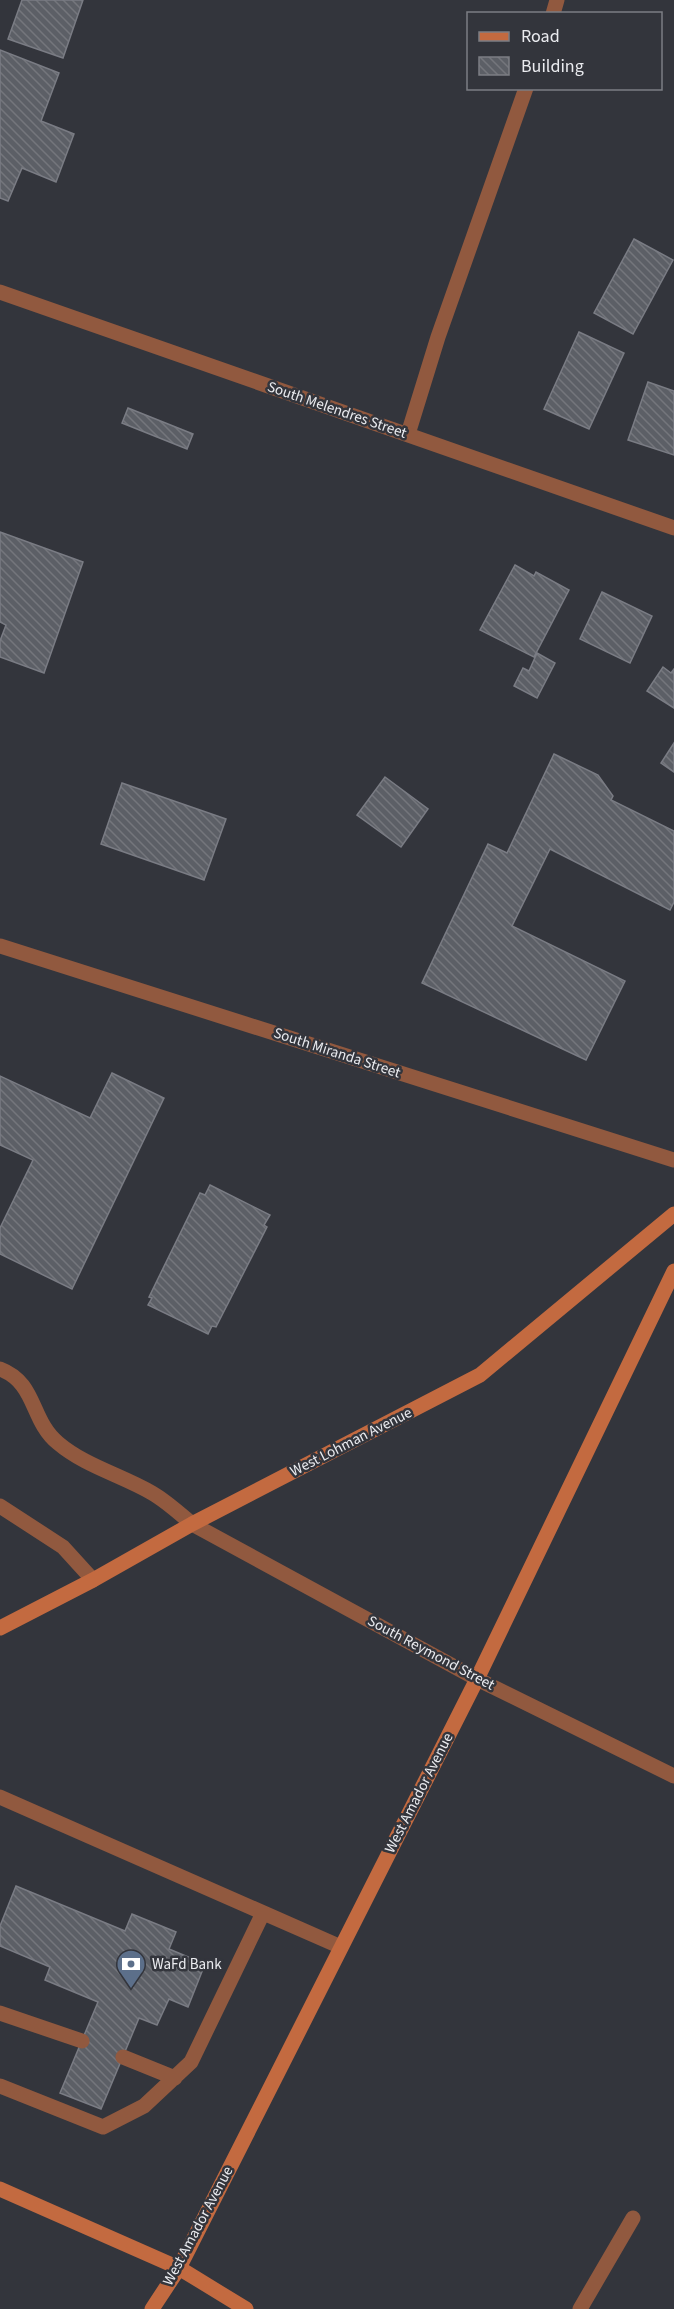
<svg xmlns="http://www.w3.org/2000/svg" width="674" height="2309" font-family="'Source Sans 3',sans-serif">
	<defs>
		<pattern id="building-back-hatch" width="6" height="6" patternUnits="userSpaceOnUse" patternTransform="scale(1.5)"><rect width="6" height="6" fill="#5c5f66"/><path d="M-1 5l2 2M0 0l6 6M5-1l2 2" fill="none" stroke="#74767c"/></pattern>
	</defs>
	<rect width="100%" height="100%" fill="#33353c"/>
	<path fill="url(#building-back-hatch)" stroke="#7a7c84" stroke-width="1.5" d="M22,0h61l-20,58 -55,-19z
		M0,50l59,23 -18,48 33,13 -18,48 -34,-14 -14,33 -8,-3z
		M634,239l39,21 -40,74 -39,-21z
		M579,332l45,21 -35,76 -45,-20z
		M648,382l26,9v64l-46,-15z
		M128,408l65,26 -6,15 -65,-26z
		M0,532l83,30 -39,111 -44,-16v-16l6,-16 -6,-3z
		M515,565l19,11 2,-4 33,18 -35,67 -54,-27z
		M602,592l50,24 -22,47 -50,-24z
		M537,653l18,10 -18,35 -23,-12 9,-18 6,3z
		M663,667l8,6 3,-4v39l-27,-17z
		M674,743v29l-13,-9z
		M554,754l44,21 15,21 -2,4 63,31v71l-4,8 -120,-61 -38,77 113,55 -39,79 -164,-77 66,-139 19,9z
		M385,777l43,32 -27,38 -44,-32z
		M122,783l104,36 -22,61 -103,-36z
		M112,1073l52,25 -92,191 -72,-35v-26l33,-68 -33,-15v-69l90,42z
		M210,1185l60,30 -6,10 3,2 -51,100 -4,-1 -4,8 -60,-29 4,-7 -3,-1 51,-104 5,2z
		M16,1886l109,45 7,-17 44,18 -7,17 36,15 -17,43 -19,-8 -12,26 -18,-7 -38,91 -41,-16 38,-91 -53,-22 5,-13 -50,-21v-20z"/>
	<g fill="none" stroke-linecap="round" stroke-linejoin="round">
		<path stroke="#91593f" stroke-width="15" d="M553,14l4,-14
			M408,434l30,-97 88,-249
			M0,1369c37,14 30,51 58,74 27,23 63,32 94,50 14,8 27,20 40,31
			M0,1506l63,41 30,33
			M0,1797l341,150
			M0,2013l82,28
			M123,2057l52,21
			M0,2086l103,41 41,-21 47,-44 72,-149
			M580,2309l53,-91"/>
		<path stroke="#91593f" stroke-width="15" d="M0,292l674,236
			M0,946l674,214
			M192,1524l285,155 197,97"/>
		<path stroke="#c36a40" stroke-width="15" d="M0,1628l93,-48 99,-56 288,-149 194,-161
			M0,2189l179,79 67,41
			M152,2309l27,-41 298,-589 197,-408"/>
	</g>
	<defs>
		<g id="bank-pin" transform="scale(1.5)"><path d="M0 17L-7.5 6A9.5 9.5 0 1 1 7.5 6Z" fill="#5c6f8a" stroke="#33353c"/><path d="M-6-4H6V4H-6ZM0-2.3a2.3 2.3 0 1 0 0 4.6a2.3 2.3 0 1 0 0-4.6Z" fill="#fff"/></g>
	</defs>
	<g fill-rule="evenodd">
		<use href="#bank-pin" x="131" y="1964"/>
	</g>
	<g text-anchor="middle" dominant-baseline="central" stroke-width="5" stroke-linejoin="round" paint-order="stroke">
		<g font-size="15" fill="#eaebef" stroke="#33353c">
			<text transform="translate(337 410) rotate(19)">South Melendres Street</text>
			<text transform="translate(337 1053) rotate(18)">South Miranda Street</text>
			<text transform="translate(351 1442) rotate(-27)">West Lohman Avenue</text>
			<text transform="translate(431 1653) rotate(28)">South Reymond Street</text>
			<text transform="translate(419 1793) rotate(-63)">West Amador Avenue</text>
			<text transform="translate(198 2226) rotate(-62)">West Amador Avenue</text>
		</g>
		<g font-size="15" fill="#eaebef" stroke="#33353c" text-anchor="start">
			<text x="152" y="1964">WaFd Bank</text>
		</g>
	</g>
	<rect x="467" y="12" width="195" height="78" fill="#33353c" stroke="#7c7e84" stroke-width="1.5"/>
	<rect x="479" y="32" width="30" height="9" fill="#c36a40" stroke="#7c7e84" stroke-width="1.5"/>
	<text x="521" y="42" font-size="18" fill="#eaebef">Road</text>
	<rect x="479" y="57" width="30" height="18" fill="url(#building-back-hatch)" stroke="#7c7e84" stroke-width="1.5"/>
	<text x="521" y="72" font-size="18" fill="#eaebef">Building</text>
</svg>
